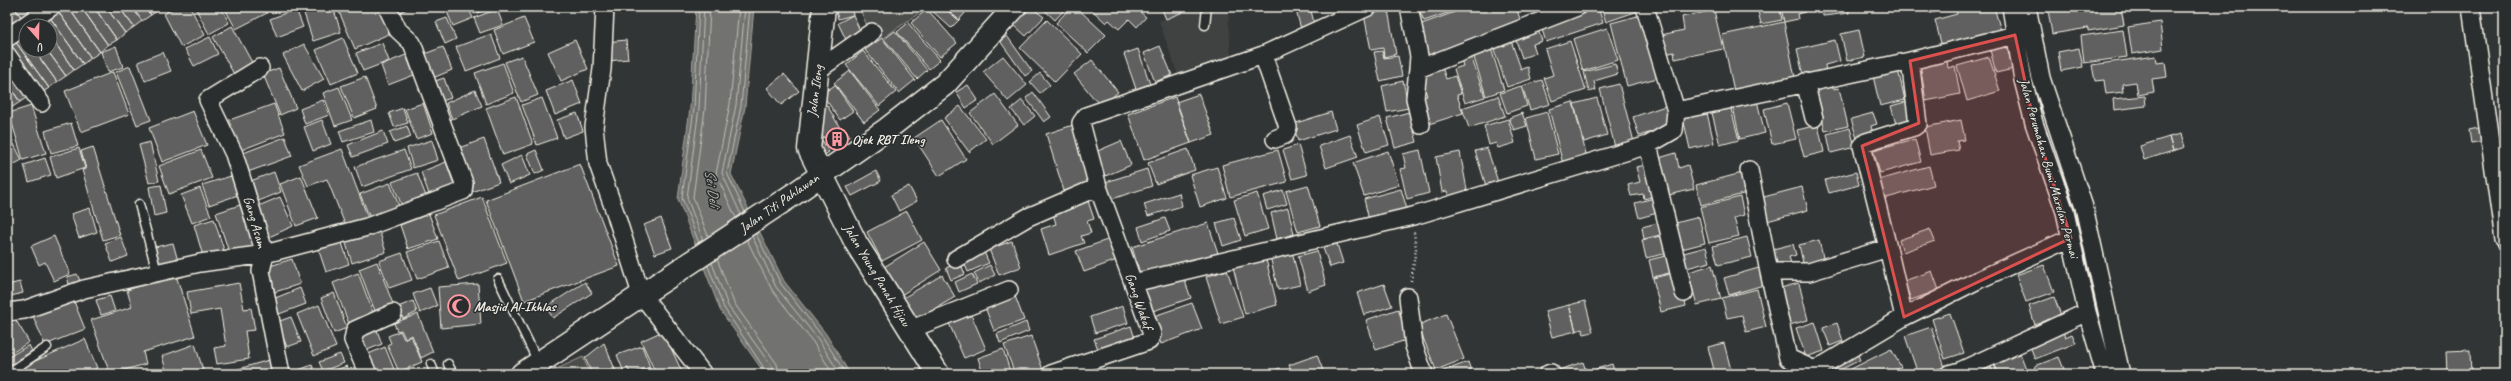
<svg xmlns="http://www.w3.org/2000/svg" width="2511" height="381" font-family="Caveat,sans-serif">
	<rect width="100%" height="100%" fill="#323535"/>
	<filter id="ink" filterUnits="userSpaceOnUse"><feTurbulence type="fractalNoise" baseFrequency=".025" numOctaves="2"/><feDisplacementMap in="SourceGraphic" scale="8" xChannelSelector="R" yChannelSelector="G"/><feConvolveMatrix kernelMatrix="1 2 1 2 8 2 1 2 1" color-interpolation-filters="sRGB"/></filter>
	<g filter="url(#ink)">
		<path fill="#404242" d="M1160,7h68l3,52 -51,22 -21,-60 6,-2z"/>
		<path fill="#4b4d4c" stroke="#a09f9a" d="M859,7h65l1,2 -42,29 -15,-10z
			M583,357l7,17h-40v-2z"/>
		<path fill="#727370" stroke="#a6a5a0" d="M696,7h58l-9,100 -14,67 53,107 42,53 24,40h-85l-45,-64 -42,-111 12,-91z"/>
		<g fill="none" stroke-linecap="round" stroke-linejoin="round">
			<path stroke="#c0bfb8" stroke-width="1" d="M745,212l-18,-39 14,-67 9,-99
				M741,215l-19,-42 14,-68 9,-98
				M736,218l-20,-44 14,-70 9,-97
				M756,234l25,50 41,52 24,38
				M708,236l-15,-39 12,-88 5,-102
				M752,236l24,51 42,52 22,35
				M703,240l-16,-42 12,-90 5,-101
				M747,240l25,50 41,52 20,32
				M699,243l-17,-45 12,-90 5,-101
				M717,259l17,44 43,61 2,10
				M712,263l16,43 44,61 1,7
				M708,266l16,42 44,66"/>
		</g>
		<path fill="#5f605f" stroke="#f4f1e8" d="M7,7h7l8,11 -9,6 -6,-9z
			M14,7h13l3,6 -8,5z
			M62,7h6l32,45 -9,6 -34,-48z
			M68,7h13l27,38 -8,7z
			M81,7h13l23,33 -9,5z
			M94,7h12l19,26 -8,7z
			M106,7h13l15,20 -9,6z
			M119,7h13l10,14 -8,6z
			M132,7h13l6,8 -9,6z
			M145,7h13l2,2 -9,6z
			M176,7h14l15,28 -24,12 -17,-33z
			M195,7h26l8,16 -20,11z
			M224,7h40l3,6 -31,16z
			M268,7h18l-14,7z
			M314,7h19l8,25 -28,9 -10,-31z
			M337,7h45l11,25 -38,17z
			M393,7h18l-15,7z
			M445,7h23l5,11 -20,8z
			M472,7h22l-20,7z
			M835,7h16l2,8 -15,4z
			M928,7h15l16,13 -8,8z
			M943,7h16l6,6 -6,7z
			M959,7h11l-5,6z
			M1031,7l13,10 -18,19 -12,-11z
			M1041,7h26l-12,13z
			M1071,7h5l30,28 -18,18 -32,-30z
			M1089,7h51l-2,3 8,7 -9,10 -8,-8 -10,10 -10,-9 -3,3z
			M1161,7h20l2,5 -17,7z
			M1295,7h27l-11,4 4,15 -14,3z
			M1418,7h37l1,3 -32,11z
			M1469,7h47l5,15 -97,35 -11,-30z
			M1518,7h21l-21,4z
			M1590,7h8l5,16 -57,19 -6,-19z
			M1601,7h42l1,2 -38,13z
			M1757,7h22l3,13 -21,4z
			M1781,7h23l1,5 -8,2 1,5 -14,3z
			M1822,7h27v6l-26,3z
			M1929,7h23l-22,6z
			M1969,7h25l7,24 -59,16 -7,-27 22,-6 -1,-4z
			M2063,7h58l3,18 -36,6v-3l-36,6 -4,-24z
			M296,9l7,18 -26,10 -7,-18z
			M497,9l6,16 -23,8 -6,-15z
			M927,9l30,34 -17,14 -29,-34z
			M57,10l34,48 -8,6 -34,-48z
			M1388,10l8,44 -12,3 -1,-9 -12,2 -7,-35z
			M1714,10l9,39 -48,10 -1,-7 -9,2 -4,-19 23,-5 -2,-13z
			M1645,14l16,63 -34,9 -16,-63z
			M7,15l6,9 -6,4z
			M853,15l9,20 -15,7 -9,-19z
			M49,16l34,48 -9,6 -24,-34v-10h-7l-2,-3z
			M447,18l9,21 -11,5 -9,-22z
			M524,18l10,24 -31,12 -9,-24z
			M1047,20l35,34 -27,28 -35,-34z
			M1784,22l11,56 -61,13 -12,-56z
			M2160,22l3,27 -31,5 -4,-27z
			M908,23l32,37 -11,9 -32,-37z
			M232,26l22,40 -19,10 -22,-39z
			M1537,27l5,14 -9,3 3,9 -14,5 -8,-24z
			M1607,28l11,32 -35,11 -10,-32z
			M1859,30l6,27 -18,4 -6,-27z
			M2123,30l4,27 -43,6 -3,-27z
			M895,31l32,39 -10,9 -33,-40z
			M491,34l9,24 -34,13 -10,-24z
			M23,35l3,4v11h8l23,32 -8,6 -34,-47z
			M50,36l24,34 -8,6 -19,-26h3z
			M1007,36l25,35 -7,5 -25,-35z
			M210,37l8,17 -24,12 -9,-17z
			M343,38l15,35 -27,11 -15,-34z
			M882,38l33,42 -16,13 -34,-43z
			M1510,38l11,31 7,-2 3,12 -24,8 -15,-43z
			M575,40l13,29 -27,12 -13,-29z
			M626,40l2,19 -20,2 -2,-19z
			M1835,40l5,21 -15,4 1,9 -22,5 -7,-30z
			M15,41l34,47 -9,6 -33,-46z
			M1570,41l16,49 -34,11 -8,-23 9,-3 -8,-26z
			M2005,41l8,28 -17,4 -7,-27z
			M382,43l7,18 -26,10 -7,-18z
			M304,44l20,35 -22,12 -19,-36z
			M1490,45l14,45 -18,6 -14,-45z
			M116,46l7,21 -15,5 -7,-20z
			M1160,46l12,29 -17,7 -11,-29z
			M443,47l9,23 -24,10 -9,-24z
			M2079,48l4,19 -22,4 -3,-19z
			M1138,49l12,35 -14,5 -12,-35z
			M34,50h13l19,26 -9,6z
			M863,51l33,41 -17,14 -33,-41z
			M1382,51l2,7 14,-2 4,20 -22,5 -6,-29z
			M163,52l8,19 -26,10 -7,-19z
			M1470,53l15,44 -20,6 -11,-34 9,-3 -3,-10z
			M406,55l8,20 -26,10 -7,-20z
			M522,56l16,39 -17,7 -16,-40z
			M1003,56l24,29 -19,16 -25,-29z
			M2156,56l1,7 8,-1 2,15 -15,2 2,13 -16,3 -2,-13 -14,2 1,8 -17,2 -2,-14 -9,1 -3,-16z
			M1989,57l11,34 -33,10 -10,-35z
			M1092,60l26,32 -17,15 -27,-33z
			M1947,60l1,8 7,-2 5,28 -34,7 -6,-36z
			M7,62l22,34 -9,6 -13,-20z
			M503,63l11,30 -28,11 -11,-31z
			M1615,64l3,10 -24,7 2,9 -7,2 -5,-20z
			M130,66l21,54 -14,5 -21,-53z
			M1442,67l4,12 9,-3 6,18 -4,1 6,18 -34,11 -8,-26 6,-2 -7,-22z
			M279,68l17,40 -16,7 -17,-41z
			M1898,70l7,30 -25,6 -7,-30z
			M850,71l30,39 -16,12 -30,-39z
			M113,72l16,42 -48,18 -16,-41z
			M1040,73l10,12 -10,8 -10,-11z
			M784,74l15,17 -18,14 -14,-17z
			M365,77l12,32 -23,9 -13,-32z
			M444,78l7,20 -15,5 -7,-20z
			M573,80l9,24 -27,11 -9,-24z
			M1542,80l8,24 -20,6 -8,-24z
			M1831,80l2,9 6,-1 9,38 -23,5 -11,-47z
			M1403,81l6,27 -22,4 -5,-26z
			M7,82l13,20 -9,6 -4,-6z
			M1619,84l15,58 -19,5 -15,-58z
			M835,85l18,26 -13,9 -18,-26z
			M968,85l10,15 -12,8 -10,-16z
			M1521,86l6,20 -20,7 -7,-20z
			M339,87l13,33 -17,6 -12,-33z
			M475,90l7,16 -30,13 -6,-16z
			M1033,92l18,25 -7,5 -18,-24z
			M995,94l23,31 -25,19 -23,-31z
			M1199,94l15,41 -23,8 -15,-41z
			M1498,96l7,20 -36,12 -7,-20z
			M2145,96l1,10 -32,4 -1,-11z
			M516,97l17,47 -30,11 -17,-47z
			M1175,97l16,46 -47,17 -16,-46z
			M1756,97l9,36 -25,6 -8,-37z
			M542,98l15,40 -20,7 -15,-40z
			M1597,98l10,37 -23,7 -10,-38z
			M323,100l6,15 -24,9 -5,-15z
			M1022,100l13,16 -11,9 -13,-16z
			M1909,101l6,22 -18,5 -6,-22z
			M1573,102l14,56 -24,6 -14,-55z
			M423,103l10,30 -17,6 -11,-30z
			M1787,103l9,36 -24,5 -8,-35z
			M274,104l11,29 -49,19 -12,-30z
			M827,105l13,23 -16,10 -9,-16 1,-11z
			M1668,105l6,20 -35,11 -6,-19z
			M1730,105l9,35 -19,5 -9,-36z
			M31,106l15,47 -23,7 -14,-47z
			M960,106l26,33 -17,13 -25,-34z
			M403,108l5,15 -14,4 -5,-14z
			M193,111l14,34 -45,17 -13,-34z
			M1331,112l5,17 -38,12 -5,-17z
			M1409,112l8,30 -22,6 -8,-30z
			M1547,112l11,42 -22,5 -10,-41z
			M577,113l6,18 -19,7 -7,-18z
			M1522,113l5,13 -13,4 -5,-12z
			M1707,113l7,30 -24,6 -7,-31z
			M1873,113l4,11 -6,2 3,11 -16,5 -7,-23z
			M1380,117l9,28 -23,7 -9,-27z
			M1508,119l7,24 -17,5 -2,-5 -7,2 -5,-19z
			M322,120l9,24 -18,7 -9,-24z
			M371,120l3,12 -31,10 -4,-11z
			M941,120l25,39 -27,17 -25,-38z
			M1961,120l4,20 -8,1 2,9 -29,5 -5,-28z
			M71,123l7,23 -27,7 -6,-22z
			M1073,125l18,58 -27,8 -18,-57z
			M1818,125l6,27 -20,5 -7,-27z
			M407,126l4,11 -17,6 -4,-11z
			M2483,127l2,14 -14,2 -2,-13z
			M844,128l6,8 -19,14 -6,-8z
			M1850,128l5,19 -24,6 -4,-19z
			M7,130l15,30 -15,8z
			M383,131l5,13 -35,13 -5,-12z
			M2181,134l4,13 -12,4 -4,-14z
			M1350,135l8,22 -32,11 -7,-22z
			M285,137l7,19 -47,17 -7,-18z
			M2169,137l4,14 -29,9 -4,-14z
			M484,139l15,43 -30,11 -16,-43z
			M1915,139l6,23 -41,11 -7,-23z
			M432,140l6,20 -25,8 -6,-20z
			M822,140l7,12 -11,7 -7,-11z
			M1121,141l10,24 -28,12 -10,-24z
			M150,142l9,39 -10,2 -10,-38z
			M1298,145l9,30 -15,4 -9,-29z
			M93,147l27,88 -17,5 -21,-70 4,-1 -5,-18z
			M79,148l6,20 -29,10 -6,-21z
			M1487,148l12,37 -12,4 -12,-38z
			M342,149l26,69 -22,9 -19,-48 -19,7 -9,-21z
			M1188,149l7,21 -39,14 -8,-21z
			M201,150l11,28 -43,16 -10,-28z
			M404,150l7,19 -49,18 -7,-20z
			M536,150l8,20 -9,4 -8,-20z
			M1278,150l9,32 -57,15 -8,-32z
			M1420,150l9,43 -22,6 -7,-30 6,-1 -3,-14z
			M1388,151l11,34 -35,11 -11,-33z
			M1460,152l8,43 -19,3 -2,-7 -5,1 -6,-35z
			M1676,153l3,15 9,-3 6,24 -25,6 -10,-37z
			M522,155l8,20 -21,9 -8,-19z
			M45,158l6,17 -22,7 -5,-17z
			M446,162l9,25 -25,10 -9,-25z
			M580,164l39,102 -95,35 -38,-101z
			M1651,164l7,31 -14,4 -1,-5 -12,2 -3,-11 12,-3 -4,-15z
			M1929,166l5,19 -51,14 -5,-19z
			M1217,167l10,31 -27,9 -10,-32z
			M1147,169l5,17 -40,13 -6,-17z
			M876,171l5,10 -29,15 -5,-9z
			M274,172l7,20 -25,10 -8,-20z
			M1856,172l3,13 -30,8 -4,-13z
			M417,173l9,23 -24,10 -10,-24z
			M1742,173l5,20 -46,12 -5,-20z
			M231,176l7,19 -29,10 -7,-20z
			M301,176l17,42 -22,8 -16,-42z
			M390,183l9,23 -29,12 -10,-24z
			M161,185l5,28 -12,3 -5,-29z
			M1308,185l12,41 -22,6 -12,-41z
			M909,186l8,15 -18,10 -8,-16z
			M1802,187l6,23 -41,11 -7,-23z
			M200,188l11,28 -19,7 -11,-28z
			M1401,189l6,20 -38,11 -5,-21z
			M1283,190l4,14 -20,6 -4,-14z
			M1179,193l3,13 -34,10 -4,-12z
			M1257,193l11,36 -23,7 -11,-36z
			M280,197l13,29 -24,11 -13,-30z
			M482,197l25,66 -48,18 -25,-66z
			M1658,197l3,15 -22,6 -4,-15z
			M1740,197l4,18 -10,3 5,18 -30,7 -9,-36z
			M1087,198l7,21 -7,2 4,12 -10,3 3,7 -35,12 -8,-26 15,-5 -4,-14z
			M240,205l14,42 -24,8 -14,-42z
			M90,208l7,24 -18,6 -8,-24z
			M1288,208l6,26 -17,5 -6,-26z
			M907,211l15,29 -40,21 -15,-29z
			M429,214l9,25 -30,10 -8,-24z
			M1699,217l6,26 -27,7 -6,-26z
			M661,218l11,30 -17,6 -11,-29z
			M1165,218l5,13 -28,10 -4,-14z
			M1234,218l7,22 -18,6 -7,-23z
			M214,219l10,31 -21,6 -9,-31z
			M1665,221l3,12 -24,6 -2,-12z
			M1208,223l10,30 -77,24 -9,-30z
			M378,227l8,25 -34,11 -8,-26z
			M1930,229l5,12 -32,11 -4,-12z
			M1665,235l8,17 -27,6 -4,-18z
			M54,236l16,38 -16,7 -9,-19 -6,3 -8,-19z
			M121,237l7,19 -16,6 -7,-19z
			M340,237l9,27 -23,8 -9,-27z
			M1747,237l5,20 -34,8 -5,-19z
			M1110,239l7,21 -33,12 -8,-21z
			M1819,240l5,22 -20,5 -5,-22z
			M439,241l10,27 -32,11 -10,-27z
			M1012,241l9,26 -22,8 -10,-26z
			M924,242l17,28 -40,25 -17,-28z
			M173,243l5,18 -19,5 -4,-19z
			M1337,244l6,19 -13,4 -7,-19z
			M1793,244l3,11 -7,2 2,6 -18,4 -4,-17z
			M1706,247l4,15 -27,7 -3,-15z
			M1292,251l8,34 -22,5 -8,-34z
			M1317,251l9,34 -18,6 -10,-35z
			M984,252l5,11 -21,9 -5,-12z
			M402,253l10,27 -23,8 -10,-27z
			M1673,254l4,17 -24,6 -4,-17z
			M1265,255l12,50 -32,9 -13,-51z
			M292,259l8,25 -25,8 -8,-25z
			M377,262l16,42 -18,7 -16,-42z
			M960,262l5,12 -14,6 -5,-12z
			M990,265l5,10 -16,8 -5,-10z
			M1712,265l9,34 -24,6 -9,-33z
			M2044,265l10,27 -28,10 -10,-27z
			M1762,267l5,17 -38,11 -5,-17z
			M1227,270l16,47 -22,7 -15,-47z
			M1932,271l7,19 -28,10 -7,-19z
			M1678,272l8,34 -25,6 -8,-34z
			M358,273l16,42 -25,9 -16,-41z
			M1182,273l9,25 -38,13 -9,-25z
			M77,274l4,9 -11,4 -3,-10z
			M972,274l5,10 -18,8 -4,-10z
			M176,275l19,61 -52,16 3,12 -36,10 -19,-54 41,-13 -5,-17z
			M942,275l13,22 -39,23 -13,-22z
			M20,282l3,11 -16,4v-12z
			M585,282l7,11 -39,25 -7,-11z
			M239,283l5,26 7,-1 4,22 -10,1 4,28 -32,5 -3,-16 12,-2 -6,-37 -29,5 -4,-22z
			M1799,283l9,37 -22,6 -9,-37z
			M478,284l3,40 -40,4 -3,-41z
			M1384,284l8,22 -28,9 -7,-22z
			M300,288l6,16 -27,10 -6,-15z
			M430,288l7,18 -17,7 -7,-19z
			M1757,289l9,38 -20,5 -4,-17 -15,3 -5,-20z
			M334,293l13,35 -13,5 -13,-35z
			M110,296l5,15 -14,4 -5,-15z
			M1015,296l9,24 -30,11 -9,-24z
			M2054,297l7,18 -26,10 -6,-19z
			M73,299l12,30 -40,16 -12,-29z
			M413,301l4,11 -14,7 -5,-12z
			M1585,301l8,31 -9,2 -2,-5 -6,2 -7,-26z
			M1192,303l10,26 -41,15 -10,-27z
			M319,305l17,42 -22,9 -17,-42z
			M1569,305l7,26 -24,6 -7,-26z
			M1123,306l5,17 -33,10 -5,-16z
			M1398,309l11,30 -33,11 -10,-30z
			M970,312l16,37 -22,9 -16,-37z
			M1950,313l14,40 -19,6 -13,-40z
			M418,314l15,38 -12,6 -9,-23 -7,3 -4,-8 -4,1 -3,-8z
			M1446,314l18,45 -28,11 -18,-45z
			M291,317l10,25 -14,5 -10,-25z
			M17,322l12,20 -22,14v-28z
			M1026,322l3,9 -29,12 -3,-9z
			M1815,322l9,29 -18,6 -10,-29z
			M1837,323l6,18 -13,5 -7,-18z
			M375,325l7,19 -17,7 -8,-18z
			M1131,326l5,16 -36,12 -6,-15z
			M1931,327l14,40 -27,7 -13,-38z
			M2062,328l3,9 7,-3 4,9 -41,16 -7,-18z
			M400,331l4,8 7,-3 11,26 -23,10 -12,-27 4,-2 -3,-7z
			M663,331l20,43h-27l-15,-33z
			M1031,336l12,34 -11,4h-17l-11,-29z
			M85,339l12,29 -14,6h-67l-1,-4z
			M604,343l13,31h-25l-7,-16z
			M1724,343l8,31h-17l-7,-27z
			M195,344l8,26 -11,4h-25l-5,-18z
			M29,345l3,6 -23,15 -2,-8z
			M642,346l8,21 -20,7 -2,-6 -5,2 -6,-15z
			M385,347l11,27h-22l-8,-19z
			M1003,349l8,25h-28l-5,-16z
			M1891,349l10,18 -14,7h-34l-2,-5z
			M2470,350l1,24h-24l-1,-23z
			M1856,351l4,9 -28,14h-9z
			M2020,353l8,21h-30l-5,-11z
			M340,354l4,9 -21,8 -4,-9z
			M1317,355l7,18 -32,1 -3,-9z
			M2059,357l7,17h-28l-3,-8z
			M269,360l5,14h-38l-1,-4z
			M1468,362l4,12h-37z
			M1583,362l4,12h-26l-2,-4z
			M1612,364l3,10h-24l-1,-3z
			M312,365l4,9h-28z
			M347,366l3,8h-26z
			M1991,367l3,7h-35l19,-2z
			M650,368l3,6h-16z
			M1280,368l2,6h-21z
			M1378,368l2,6h-25z"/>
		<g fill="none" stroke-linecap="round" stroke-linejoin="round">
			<g stroke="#f4f1e8" stroke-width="11">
				<path id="lane" d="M1205,25l2,-18
					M139,204l18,68
					M498,279l40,83
					M431,364l4,10
					M448,364l5,10
					M7,374l40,-27"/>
			</g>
			<g stroke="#f4f1e8" stroke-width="20">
				<path id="street" d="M605,7l-3,62 -8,58 4,37 17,48 26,82 62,80
					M1409,7l10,49 -1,13 159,-62
					M2011,7l12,73 11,43 31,89 22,100 18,62
					M2027,7l14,71 43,129 37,167
					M2471,7l33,233
					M7,38l44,-31
					M7,55l34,48
					M1263,55l25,72 -3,8 -10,4
					M260,68l-52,32 26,54 31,100 -4,17 20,103
					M1418,69l-3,29 6,27
					M818,70l54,-38
					M1805,82l9,36
					M1676,111l234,-50 105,-26
					M1648,145l36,148
					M1749,170l20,102h40l79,-24 -26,-102 4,-4 48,-15 4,-3 -8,-63
					M956,259l72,-42 70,-30
					M1769,272l19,86 27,12 2,4
					M1133,283l284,-68 231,-70 26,-15 2,-19 -31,-104
					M1408,297l6,49 10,28
					M7,312l17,-2 60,-21 116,-26 65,-9 102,-27 96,-36 1,-8 -52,-140 -14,-13 -11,-23
					M1904,317l74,-37 93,-42
					M909,330l100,-40
					M1815,370l89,-53 -16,-69
					M368,374l-15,-34 2,-10 38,-17
					M1051,374l98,-33 3,-7 -54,-147 -17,-64 5,-7 177,-61 105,-48
					M1548,374l3,-1
					M1949,374l11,-3 127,-59"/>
			</g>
			<g stroke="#f4f1e8" stroke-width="25">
				<path id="secondary" d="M824,7l-15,142 47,94 82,131"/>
			</g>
			<g stroke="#f4f1e8" stroke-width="25">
				<path id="primary" d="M522,374l272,-180 93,-65 58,-45 70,-77"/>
			</g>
			<path stroke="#f4f1e8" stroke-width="2.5" stroke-dasharray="1 3" stroke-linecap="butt" d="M1411,281l5,-32 -2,-17"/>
			<use href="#lane" stroke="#2a2d2e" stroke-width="8"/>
			<use href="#street" stroke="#2a2d2e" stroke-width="17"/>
			<use href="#secondary" stroke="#2a2d2e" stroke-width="22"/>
			<use href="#primary" stroke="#2a2d2e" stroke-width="22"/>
		</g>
	</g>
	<path fill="#dc504e" fill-opacity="0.2" stroke="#dc504e" stroke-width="3" stroke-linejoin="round" d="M2015,35l19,88 37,115 -167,79 -42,-171 57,-23 -9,-62z"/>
	<defs>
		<g id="building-ring" transform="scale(1.15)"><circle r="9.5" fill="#2a2d2e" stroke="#ff9aa2" stroke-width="1.5"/><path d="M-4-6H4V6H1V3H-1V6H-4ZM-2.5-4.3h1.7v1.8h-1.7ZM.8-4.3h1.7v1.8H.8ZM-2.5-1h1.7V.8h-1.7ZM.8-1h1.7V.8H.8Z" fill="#ff9aa2"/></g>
		<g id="mosque-ring" transform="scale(1.15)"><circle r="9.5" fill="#2a2d2e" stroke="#ff9aa2" stroke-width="1.5"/><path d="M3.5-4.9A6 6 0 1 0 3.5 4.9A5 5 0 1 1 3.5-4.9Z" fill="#ff9aa2"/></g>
	</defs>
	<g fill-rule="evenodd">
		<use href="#building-ring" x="837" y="139"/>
		<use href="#mosque-ring" x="459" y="306"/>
	</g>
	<g text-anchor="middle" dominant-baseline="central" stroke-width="3" stroke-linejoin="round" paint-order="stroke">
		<g font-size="14" fill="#f4f1e8" stroke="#2a2d2e">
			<text transform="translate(815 91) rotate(-83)">Jalan Ileng</text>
			<text transform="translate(2049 168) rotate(74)">Jalan Perumahan Bumi Marelan Permai</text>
			<text transform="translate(779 203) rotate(-35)">Jalan Titi Pahlawan</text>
			<text transform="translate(255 222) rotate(74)">Gang Asam</text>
			<text transform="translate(877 275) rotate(59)">Jalan Young Panah Hijau</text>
			<text transform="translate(1139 301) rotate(71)">Gang Wakaf</text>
		</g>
		<g font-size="14" font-weight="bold" fill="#f4f1e8" stroke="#2a2d2e" text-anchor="start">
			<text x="852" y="139">Ojek RBT Ileng</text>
			<text x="474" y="306">Masjid Al-Ikhlas</text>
		</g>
		<g font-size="15" font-style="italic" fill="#b3b2ac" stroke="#2a2d2e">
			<text transform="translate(712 188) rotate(82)">Sei Deli</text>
		</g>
	</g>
	<rect width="2511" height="381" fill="none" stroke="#2a2d2e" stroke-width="24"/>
	<rect x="12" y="12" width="2487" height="357" fill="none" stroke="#f4f1e8" stroke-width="1.5" filter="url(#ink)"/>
	<g transform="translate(38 38) rotate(160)"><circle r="19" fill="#2a2d2e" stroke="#7b7b78"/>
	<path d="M0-3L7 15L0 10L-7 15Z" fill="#ff9aa2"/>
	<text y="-6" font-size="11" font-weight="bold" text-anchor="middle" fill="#f4f1e8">U</text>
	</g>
</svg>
